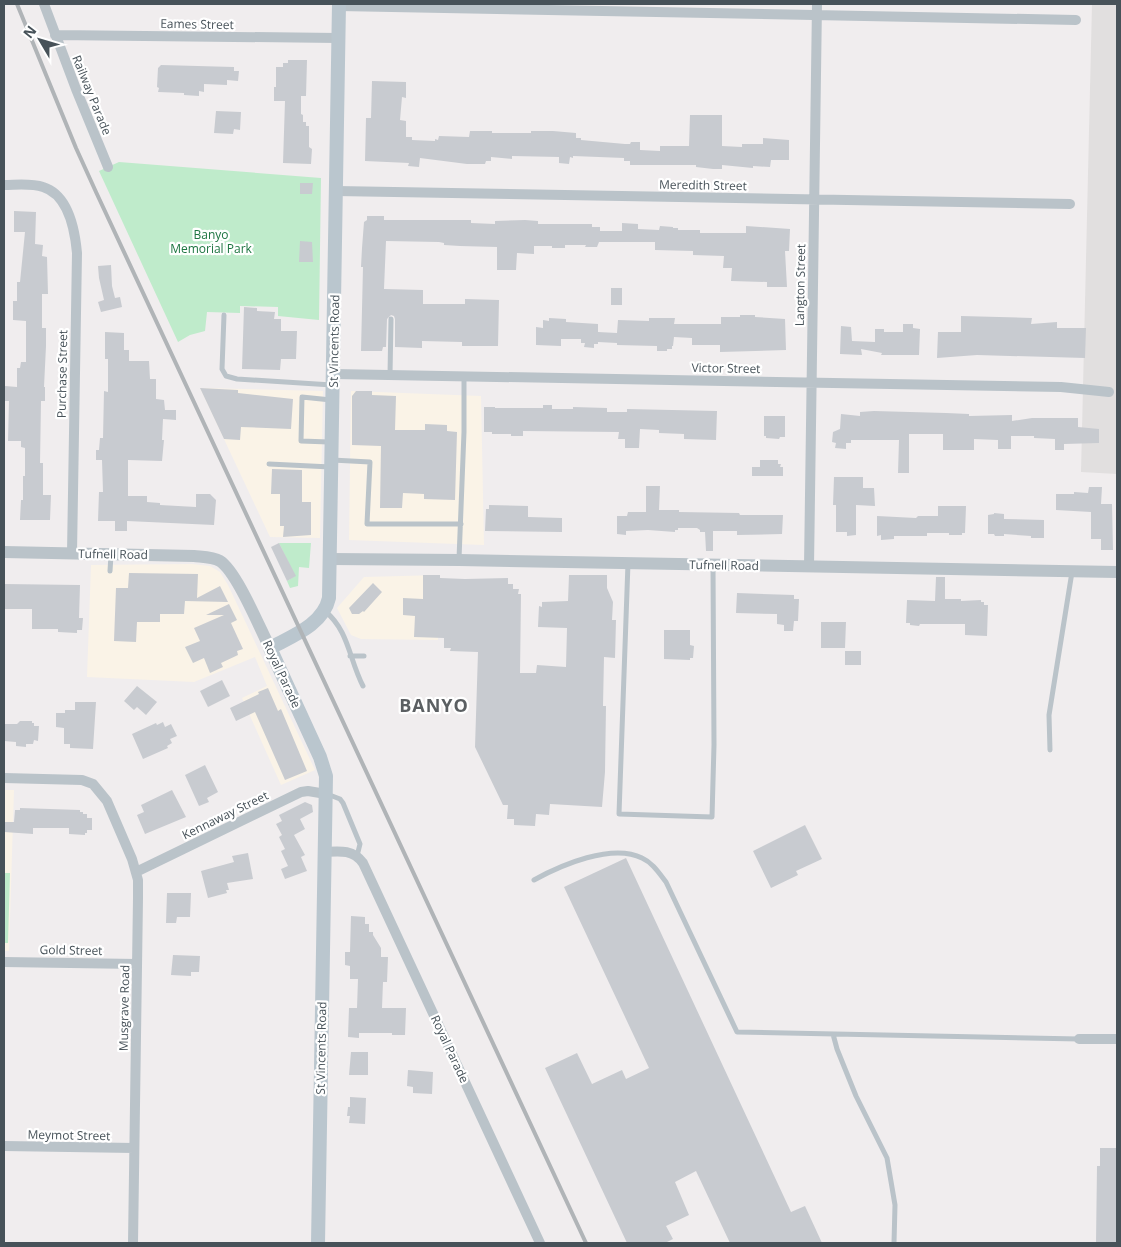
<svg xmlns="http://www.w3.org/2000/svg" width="1121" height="1247" font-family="'Open Sans',sans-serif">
	<rect width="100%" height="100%" fill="#f0edee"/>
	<path fill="#faf3e7" d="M200,388l123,3 -3,147 -50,-1z
		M351,391l130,5 3,149 -135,-5z
		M192,564l18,2 10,6 8,13 87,185 -34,15 -39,-87 25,-12 -12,-29 -61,25 -107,-5 4,-112z
		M440,575l-2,65 -77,-1 -10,-4 -14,-27 27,-31z
		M4,790h10l-5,161h-5z"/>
	<path fill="#e1dfdf" d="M1092,4h25v470l-36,-2z"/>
	<path fill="#bfebcb" d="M119,162l202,16 -2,142 -41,-4v-9l-38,-1v7l-33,-1 -2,19 -15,4 -12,7 -79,-171z
		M279,543h32l-2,25 -10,-1 -1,19 -8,2 -3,-7 8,-5z
		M4,873h6l-2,70h-4z"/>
	<path fill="#c8cbd0" d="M288,60h19l-1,36h-5v18l2,1v7h3v4h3v21l3,2 -1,15 -28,-1 2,-62h-11v-14h2v-20h7v-4h5z
		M161,65l73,2v4h5l-1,10 -11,-1v5l-23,-1v8l-5,-1v5l-15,-1v-2l-26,-1 1,-4 -2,-1 1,-19z
		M372,81l34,1v16l-4,-1 -2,23 6,1v16h6v3l23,1v-2l3,1 1,-4 30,1 1,-6h22v2h39v-2h22l23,2v5h5v2l44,4h5l1,-2h9v8l20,1v-5h29l1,-31h32v31l20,1v-3h21v-6l26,2v20h-18l-1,7 -17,-1v2l-31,-3v4h-9l-17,-2v-2h-66v-4h-6v-3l-51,-2v2l-3,-1 -1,7 -10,-1v-6l-47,-1v3l-21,-2v4h-5l-1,3h-18l-47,-6 -1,9 -11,-1 1,-3 -44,-2 1,-43h5z
		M216,111l25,1 -1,18 -6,-1 -1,5 -19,-1z
		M300,183h13l-1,11h-12z
		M14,211l22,1 -1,32 8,1 -1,11 5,1 1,37h-6v34h4v18l-2,41h1v14h-4l-1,62h3v32h8l-1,25h-30l1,-20h2v-24h2v-28l-4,-1v-6h-13l1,-40h-4v-15l12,1v-19h3l1,-6h5v-41l-13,-1v-19h4v-19h3l5,-50h-11z
		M367,216h17v4h87v3l24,1v-3l30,-1 13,1v3h54v3h8v4h22v-8l16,1v5l21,1 1,-4 13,1v1h5v2h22v3h46v-7l44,3 -1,22h-4l2,36h-20v-5l-36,-1 1,-13h-9l1,-12 -31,-1v-4l-38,-1v-8h-56l-2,5h-12l1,-2h-21v3h-13v-2h-18v8l-17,-1 -1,17h-19v-23l-37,-1 -16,-1v-2l-5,-1 -53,-1 -2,48 39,1v14h42v-5l34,1 -1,46h-36v-4l-40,-1v7l-27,-1v-28l-1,-3 -3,-1 -4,4 -1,28h-3l-1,4h-21l2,-84h-2l1,-19 2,-26 3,-2z
		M300,241l12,1 1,20h-14z
		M111,265l1,21 3,12 5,-1 2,10 -21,5 -3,-10 6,-2 -5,-22 -1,-12z
		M611,288h11v17h-11z
		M244,307l13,1v3l18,1 -1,7h7v12h16l-1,28h-15l-1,11 -38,-1z
		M740,315h15v2l30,2 1,31 -66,2v-7h-28v-7l-18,-1 -1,9h-1v3h-5v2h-10v-5l-40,-1v-2l-19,-1v2h-4v4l-10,-1 1,-4h-4v-4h-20v7l-25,-1v-18l7,1v-8l6,1v-3l17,1v3l32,2v8l19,1 1,-13 31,1v-3h26l-1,6h47v-7h19z
		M961,316l71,2 -1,6 26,-2v6h29l-1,30 -108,-3 -40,3 1,-26h23z
		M903,324h10v4l7,1 -1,26h-38l1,-2 -21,-4 1,6 -22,-1 1,-28 10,1 1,14 23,1v-13h9v3h19z
		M105,332l19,1v17h5v11h20l1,18h6v20l8,1 1,10h11v10l-13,-1 -1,21h2l-2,21 -34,-1v36h19v6l13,1v2l36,2v-13h14l6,6 -2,25 -87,-4v10h-12v-10h-17l1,-29h4l-1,-32h-6v-10h3l1,-12h3l1,-47 4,1v-33h-3z
		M200,388l38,2v3l55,6 -2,30 -50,-2 -1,13 -16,-1z
		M356,391h16v4l24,1 -1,34h30v-6l22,1v6l10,1 -2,68 -31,-1v-5l-21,-1 -1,15h-22l1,-62 -29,-1v-49z
		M543,405h9v4h21v-2l34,1v4h20v-3l90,2 -1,29 -32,-1v-5l-25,-1v-3l-19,-1 -1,19h-14v-9h-7l1,-7 -96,-1v5h-12v-2h-19v-2h-8v-25h11v1h48z
		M874,411l72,2 23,1v2l43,-1v6l20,-3h46v9l21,2v14l-35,1v6h-9v-11l-21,-1v-2h-23v13h-13v-9l-24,-1v11h-31v-16h-34v39h-11l1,-33h-48v3h-5v6l-11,-1 1,-5 -4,-1 1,-10 7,-3 1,-15 19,2v-4z
		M764,416h21v21h-5l-1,2 -13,-1v-2h-2z
		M760,460h18v4h3l-1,3h3v9h-31v-9h8z
		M272,469l30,1v32h9v33l-28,2 1,-11h-4v-32h-9z
		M834,477h29v11h11l1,18 -19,-1v30l-9,1v-4h-11v-27h-3z
		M646,486h14l-1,24h20v2l60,1 1,2h43l-1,19 -45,1v-4h-24v20h-7l-1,-19h-5v-2l-3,-2h-19v2h-3v2l-27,-2 -22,1v4l-9,-1v-18h10l1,-4h18z
		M1089,487h13l-1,17h11l1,46h-12v-11h-10v-27l-35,-2v-16h18v-2l14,1z
		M489,505l39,1v11l34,1v14l-77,-1 1,-22h3z
		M938,506h28l-1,27h-3v2h-13v-2h-22v3h-33v3l-13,1v-5l-4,1v-20l39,2 2,-2h20z
		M994,513l10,1v5l40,1v18h-13v-2l-27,-2v2h-9l-1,-2h-6v-19l6,-1z
		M279,543l17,33 -9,5 -16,-34z
		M129,573l69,1 -1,24 23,-12 8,16 -43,-1 -1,13h-24v8h-23l-1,20 -22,-1 2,-53h12z
		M423,575h17v3l25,1 43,-1v6h5v5h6l-1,5h3l-1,79h16l1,-8 29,2 1,-39 -29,-1 1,-21 3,1v-5l26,-1 1,-26h38v13l6,14 -1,18h4l-1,38 -11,-1 -1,49h3l-1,66 -3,35 -52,-3 -1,11 -13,-1 -1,12 -21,-1v-6h-7l1,-14h-5l-28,-58 3,-95 -28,-1 1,-3h-7v-10l-30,-1 1,-21 -12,-1v-17l20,1z
		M936,577h9v22h16v2l20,-1v2h3v3h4l-1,31 -22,-1v-11h-45l-1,2 -9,-1v-2h-4l1,-23 28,1z
		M373,583l9,9 -18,20 -1,-1 -4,3h-7l-3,-6z
		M4,584l76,1 -1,33h4l-1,12h-5v3l-19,-1v-3h-26v-20h-28z
		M737,593l57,2v4h5l-1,22h-4l-1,10h-9v-6l-7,-1v-10l-41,-1z
		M229,604l8,16 -6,3 12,26 -6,2 1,4 -17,8 2,4 -13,6 -6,-15 -11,5 -8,-16 15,-6 -6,-13 30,-13h-18z
		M821,622h25l-1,26h-24z
		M664,630h26v15l4,1 -1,12h-3v2l-26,-1z
		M845,651h16v14h-16z
		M222,680l8,16 -22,11 -8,-16z
		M137,686l20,16 -11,13 -9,-8 -3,3 -10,-9z
		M268,688l10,23 3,-2 26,62 -22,9 -30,-68 -19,9 -6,-13 29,-14 -1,-2z
		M75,702h21l-3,47 -23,-1v-4h-6v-16l-8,-1v-14h9v-3h10z
		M20,721h12v2h2v3h5l-1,15 -4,-1 -1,4h-7v3l-10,-1v-4l-12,-1v-17h13z
		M163,722l2,5 6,-3 6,12 -7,3 2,4 -5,3 1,2 -25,11 -11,-25 24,-11 1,2z
		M205,765l13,27 -11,6 2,4 -10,4 -14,-31z
		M172,790l14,27 -41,17 -8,-19 7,-3 -3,-7z
		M305,802l7,3 1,7 -13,7 5,10 -11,6 11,20 -4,2 6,14 -22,8 -4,-10 7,-3 -7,-15 4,-2 -6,-12 3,-2 -6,-11 6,-3 -3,-6z
		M20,808l60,2v2h3v2h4v4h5v12h-5v3h-2v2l-16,-1v-6h-36v6l-29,-2v-10h10l1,-12h5z
		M805,825l17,34 -26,12 2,4 -27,13 -18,-37z
		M248,853l5,26 -26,4 2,7h-3l1,3 -19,5 -7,-27 33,-9 -2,-6z
		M626,858l165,354 14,-6 17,37h-92l-34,-72 -21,11 14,33 -23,11 7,13 -8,4h-38l-82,-175 32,-15 15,31 30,-14 4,9 23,-11 -85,-181z
		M167,893h24l-1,24h-13l-1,6h-10z
		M351,916l14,1v7h4v8h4v3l8,13v9h7l-1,25h-4l-1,26h24l-1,27h-13v-2h-33v5l-11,-1 1,-29h8l1,-29h-8v-13l-5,-1v-13h5z
		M173,955l27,1 -1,16h-8v4l-20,-1z
		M351,1052h17v23h-19z
		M408,1070l25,2 -1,22 -19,-1v-6l-6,-1z
		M350,1097l16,1 -1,26 -16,-1 1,-7h-3l1,-9h2z
		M1100,1148h17v95h-21l1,-77h3z"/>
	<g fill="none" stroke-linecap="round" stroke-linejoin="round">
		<path stroke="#bac3c9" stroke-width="5" d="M224,315l-2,54 4,7 11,3 95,6
			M390,375l1,-56
			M329,442l-28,-1 1,-44 29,3
			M332,460l38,2 -3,62h94
			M269,464l62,3
			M459,559l5,-127v-56
			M628,563l-9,251 93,3 2,-72 -1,-180
			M110,571l1,-16
			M325,611c24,20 24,48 38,75
			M350,656h14
			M1050,750l-1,-35 23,-143
			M327,794l13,5 3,4 17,41 -3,12
			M534,880c27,-15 78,-37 108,-22 11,5 17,15 24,24l71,150 342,7
			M833,1034l4,15 19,47 31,62 8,47 -1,38"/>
		<path stroke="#bac3c9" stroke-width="10" d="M44,4l32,85 32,78
			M339,6l737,14
			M55,35l283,3
			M4,185c12,0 27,-2 39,2 26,8 32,44 34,66l-5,300
			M336,191l734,13
			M334,374l727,13 48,5
			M809,566l8,-562
			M4,778l78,2 11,4 14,17 25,58 6,21v18l-5,345
			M324,852c15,-1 29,-3 39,11l177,380
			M136,872l165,-80 7,-1 18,3
			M4,962l133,2
			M1079,1039h38
			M4,1146l130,2"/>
		<path stroke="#bac3c9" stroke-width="12" d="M4,552l190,4c9,1 19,1 26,5 17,11 40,68 50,87
			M331,559l128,1 658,12"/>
		<path stroke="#bac6ce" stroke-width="14" d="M318,1243l8,-467 -6,-19 -50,-109c22,-12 53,-23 59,-50l10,-594"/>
		<path stroke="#b0b4b7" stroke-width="4" d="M17,4l59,144 20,44 490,1051"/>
	</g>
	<g text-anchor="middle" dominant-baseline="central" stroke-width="4.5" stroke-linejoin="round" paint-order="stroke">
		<g font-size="12" fill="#475259" stroke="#fff">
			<text transform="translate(197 24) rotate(1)">Eames Street</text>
			<text transform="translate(92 95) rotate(68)">Railway Parade</text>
			<text transform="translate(703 185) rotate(1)">Meredith Street</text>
			<text transform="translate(800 285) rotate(-89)">Langton Street</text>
			<text transform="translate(334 341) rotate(-89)">St Vincents Road</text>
			<text transform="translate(726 368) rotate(1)">Victor Street</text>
			<text transform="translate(62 374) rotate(-89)">Purchase Street</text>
			<text transform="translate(113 554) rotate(1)">Tufnell Road</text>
			<text transform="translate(724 565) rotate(1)">Tufnell Road</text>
			<text transform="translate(282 674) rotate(65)">Royal Parade</text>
			<text transform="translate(225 815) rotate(-26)">Kennaway Street</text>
			<text transform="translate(71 950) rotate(1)">Gold Street</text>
			<text transform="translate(124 1008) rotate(-89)">Musgrave Road</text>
			<text transform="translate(321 1048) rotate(-89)">St Vincents Road</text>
			<text transform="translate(450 1049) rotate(65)">Royal Parade</text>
			<text transform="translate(69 1135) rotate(1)">Meymot Street</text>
		</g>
		<g font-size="12" fill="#1d7541" stroke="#fff">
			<text x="211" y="234">Banyo<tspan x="211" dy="14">Memorial Park</tspan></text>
		</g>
		<g font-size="18" font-weight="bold" letter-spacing="1" fill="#5b5f62" stroke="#fff">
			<text x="434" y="705">BANYO</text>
		</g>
	</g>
	<rect width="1121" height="1247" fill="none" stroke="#475259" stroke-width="10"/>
	<g transform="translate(40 40) rotate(308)" stroke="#ffffff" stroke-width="4" paint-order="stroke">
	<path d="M0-4L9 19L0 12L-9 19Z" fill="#475259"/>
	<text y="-8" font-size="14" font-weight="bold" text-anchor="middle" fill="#475259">N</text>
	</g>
</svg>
